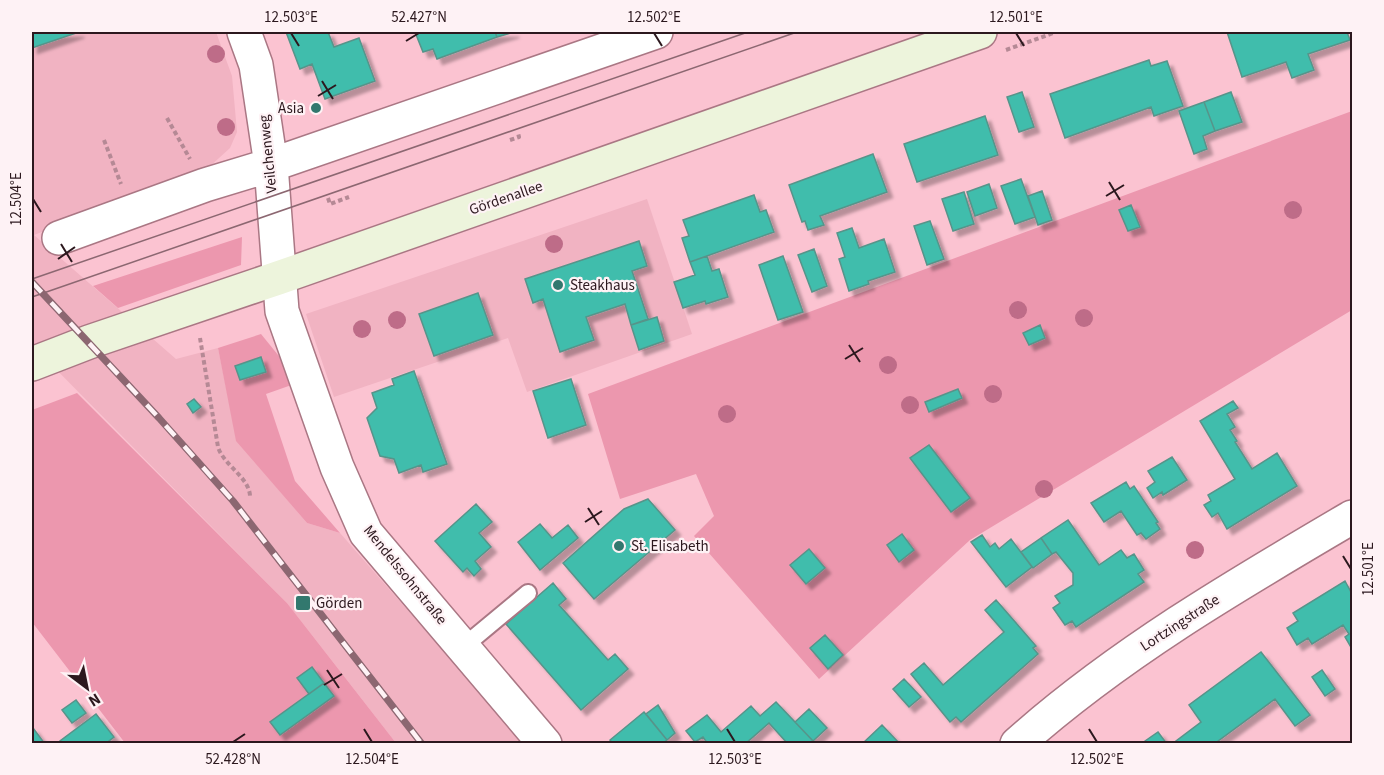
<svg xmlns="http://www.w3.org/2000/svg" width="1384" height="775" font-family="'Source Sans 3',sans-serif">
	<defs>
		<filter id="shadow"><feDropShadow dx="5.5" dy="5.5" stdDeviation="1.5" flood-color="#0004"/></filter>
	</defs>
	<rect width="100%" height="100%" fill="#fbc3d1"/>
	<path fill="#f1b3c2" d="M32,32h184l16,44 5,56 -7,16 -23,21 -173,66 142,124 42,-11 19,93 70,82 33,10 184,210h-128l-109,-140 -255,-258z
		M647,199l45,135 -165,58 -19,-54 -174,59 -28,-83z"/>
	<path fill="#ec97ae" d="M1352,111v199l-382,230 -151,139 -125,-143 20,-20 -18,-42 -76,25 -32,-105z
		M242,237l-1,28 -123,43 -25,-22z
		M261,334l39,48 -34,12 29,87 45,52 -33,-10 -71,-82 -18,-93z
		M77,393l210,210 109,140h-271l-93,-121v-212z"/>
	<path fill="#3fbdac" stroke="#57948a" stroke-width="1.5" filter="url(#shadow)" d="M32,32h47l-47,16z
		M286,32h42l6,15 25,-9 16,43 -50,18 -13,-35 -12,5z
		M415,32h80l2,5 -60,22 -4,-10 -10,3z
		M495,32h19l-17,5z
		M1227,32h120l3,8 -42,14 6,16 -22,8 -6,-16 -44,15z
		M1149,60l2,6 16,-5 16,45 -29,10 -3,-9 -86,31 -15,-44z
		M1022,92l12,35 -15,5 -12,-35z
		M1231,92l11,30 -27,9 -11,-29z
		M1204,102l11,29 -12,5 4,13 -13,5 -15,-43z
		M985,116l13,39 -81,27 -13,-38z
		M873,154l14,38 -67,24 4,9 -16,5 -3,-9 -3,1 -13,-37z
		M1021,179l14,38 -20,7 -14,-38z
		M989,184l8,24 -22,8 -8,-24z
		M1042,191l10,29 -14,5 -10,-29z
		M964,192l10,32 -21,7 -11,-32z
		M754,195l6,17 6,-2 8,22 -84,30 -8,-24 7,-2 -6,-16z
		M1131,205l9,22 -12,4 -9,-21z
		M930,221l14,38 -17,6 -13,-39z
		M852,228l7,20 25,-9 11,33 -27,9 1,3 -20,7 -10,-32 6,-2 -8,-24z
		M639,241l8,25 -15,5 16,48 -17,6 -6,-21 -39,13 8,23 -34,12 -17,-53 -10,4 -8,-24z
		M814,249l13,37 -15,6 -14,-37z
		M707,256l5,15 7,-2 9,28 -22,7 -1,-3 -22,7 -9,-26 21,-7 -5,-13z
		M783,256l20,56 -25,8 -19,-55z
		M478,293l15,42 -59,21 -15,-42z
		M657,317l7,24 -25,9 -8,-25z
		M1040,325l5,13 -16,7 -6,-12z
		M261,357l5,15 -26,8 -5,-14z
		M414,371l33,93 -24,8 -2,-7 -22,8 -5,-14 -14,-3 -13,-38 10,-10 -5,-15 22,-8 -2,-6z
		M571,379l15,46 -38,13 -15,-47z
		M958,389l4,9 -33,14 -4,-10z
		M194,399l7,8 -8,6 -6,-9z
		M1233,401l5,7 -11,6 8,13 -5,3 7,11 -2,1 17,27 25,-16 20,33 -70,43 -9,-16 -6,4 -8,-12 7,-4 -3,-6 27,-16 -35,-58z
		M929,445l41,53 -19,14 -41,-54z
		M1172,457l15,23 -24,15 -1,-3 -9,6 -6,-10 8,-6 -7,-11z
		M1126,482l4,7 4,-3 24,36 -2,1 4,6 -14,10 -5,-6 -4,2 -16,-24 -17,11 -13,-19z
		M648,499l27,31 -81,69 -31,-36 61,-54z
		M476,504l16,18 -13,11 12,14 -16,14 6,8 -7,7 -7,-8 -4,4 -28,-31z
		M1068,520l31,45 22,-15 6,8 7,-4 10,16 -6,4 6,8 -68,45 -4,-6 -7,4 -12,-17 7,-5 -5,-7 18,-11v-12l-17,-21 -4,2 -11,-16z
		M540,524l12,14 16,-13 10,13 -38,32 -22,-28z
		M902,534l12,16 -15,12 -12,-17z
		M982,535l8,12 5,-4 4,6 12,-10 21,28 -26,20 -35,-45z
		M1041,538l11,16 -19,14 -12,-16z
		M809,549l16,19 -19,16 -16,-19z
		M1345,581l7,13v55l-7,-12 4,-3 -6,-9 -31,19 -4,-6 -11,7 -10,-17 11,-7 -5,-8z
		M553,583l13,16 -7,6 49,55 7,-6 13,15 -47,41 -75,-86z
		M996,600l40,46 -3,2 5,6 -77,68 -5,-5 -6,5 -39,-48 13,-11 19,22 61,-53 -19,-22z
		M825,635l18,20 -15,14 -18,-21z
		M1261,652l49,63 -15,11 -20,-27 -61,45h-42l29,-22 -12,-17z
		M312,667l12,16 -15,11 -12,-16z
		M1322,670l13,19 -10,7 -13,-19z
		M904,679l17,18 -12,10 -16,-18z
		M324,683l10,13 -54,39 -10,-13z
		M76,700l10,13 -14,10 -10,-13z
		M776,702l37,39 -3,3h-22l-19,-21 -24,21h-37l-5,-7 -8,5 -9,-11 21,-16 14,17 30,-26 9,10z
		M658,705l17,28 -8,7 -21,-26z
		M809,709l18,19 -14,13 -18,-19z
		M644,712l23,28 -5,4h-49l-3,-4z
		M96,714l18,23 -9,7h-43l-2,-3z
		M882,725l18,19h-38z
		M33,728l12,16h-13v-14z
		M1158,732l9,12h-25l3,-3z"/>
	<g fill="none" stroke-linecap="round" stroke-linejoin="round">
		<g stroke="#aa7784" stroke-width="20">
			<path id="lane" d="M463,647l65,-54"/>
		</g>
		<g stroke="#aa7784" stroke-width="36">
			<path id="street" d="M244,32l12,33 15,100 11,146 55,156 29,66 179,211
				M59,238l146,-53 66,-20 385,-133
				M1017,744c101,-90 219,-159 335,-227"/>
		</g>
		<g stroke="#aa7784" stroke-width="36">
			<path id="secondary" d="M32,364l57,-22 189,-64 702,-246"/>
		</g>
		<path stroke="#b58995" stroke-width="4" stroke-dasharray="4.5 3" stroke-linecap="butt" d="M1006,50l50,-18
			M167,118l23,41
			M104,140l17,44
			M510,140l9,-3 -1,-4
			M328,198l2,6 19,-7
			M200,338l18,109c6,19 33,31 32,51"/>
		<use href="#lane" stroke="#fff" stroke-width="16"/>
		<use href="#street" stroke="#fff" stroke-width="33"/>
		<use href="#secondary" stroke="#edf4dc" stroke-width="33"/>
		<path stroke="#8c6771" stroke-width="1.5" d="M32,279l716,-247
			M32,297l765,-265"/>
		<g stroke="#8c6771" stroke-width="7">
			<path id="rail" d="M32,282l127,136 74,83 189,243"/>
		</g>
		<use href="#rail" stroke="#fef2f5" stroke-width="4.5" stroke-dasharray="14" stroke-linecap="butt"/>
	</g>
	<g fill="#be6c88">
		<circle cx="216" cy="54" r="9"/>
		<circle cx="226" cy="127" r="9"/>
		<circle cx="1293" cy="210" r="9"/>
		<circle cx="554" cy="244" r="9"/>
		<circle cx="1018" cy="310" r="9"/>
		<circle cx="1084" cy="318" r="9"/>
		<circle cx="397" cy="320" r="9"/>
		<circle cx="362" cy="329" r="9"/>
		<circle cx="888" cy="365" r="9"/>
		<circle cx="993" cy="394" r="9"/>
		<circle cx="910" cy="405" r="9"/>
		<circle cx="727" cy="414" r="9"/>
		<circle cx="1044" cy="489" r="9"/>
		<circle cx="1195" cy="550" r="9"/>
	</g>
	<path fill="none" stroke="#2c181e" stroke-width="2" d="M291,33l8,13M654,33l8,13M1016,33l8,13M406,41l13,-8M322,81l11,18M318,96l18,-11M1109,182l11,18M1106,196l18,-11M33,199l8,13M61,244l11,18M58,259l17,-12M849,345l11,17M845,359l18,-11M588,508l11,17M585,522l17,-11M1343,556l8,13M327,670l12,18M324,685l18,-11M364,729l8,13M727,729l8,13M1089,729l8,13M233,742l12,-8"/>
	<g fill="#32786e" stroke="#fef2f5" stroke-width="2">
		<circle cx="316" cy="108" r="6"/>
		<circle cx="558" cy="285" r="6"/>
		<circle cx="619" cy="546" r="6"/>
		<rect x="295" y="595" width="16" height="16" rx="3"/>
	</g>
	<g text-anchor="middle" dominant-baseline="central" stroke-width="4.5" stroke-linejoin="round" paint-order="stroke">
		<g font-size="15" fill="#2c181e" stroke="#fef2f5" text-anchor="start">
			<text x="304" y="108" text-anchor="end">Asia</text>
			<text x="570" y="285">Steakhaus</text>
			<text x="631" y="546">St. Elisabeth</text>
			<text x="316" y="603">Görden</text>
		</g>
		<g font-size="15" fill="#2c181e" stroke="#fef2f5">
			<text transform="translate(268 154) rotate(-96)">Veilchenweg</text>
			<text transform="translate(506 198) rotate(-19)">Gördenallee</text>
			<text transform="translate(405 575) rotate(51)">Mendelssohnstraße</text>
			<text transform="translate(1180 623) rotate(-33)">Lortzingstraße</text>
		</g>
	</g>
	<rect width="1384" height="775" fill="none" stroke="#fef2f5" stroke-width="66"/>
	<g transform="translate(87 688) rotate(148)" stroke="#fef2f5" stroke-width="4.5" paint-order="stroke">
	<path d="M0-4.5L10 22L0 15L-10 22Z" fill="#2c181e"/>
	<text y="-9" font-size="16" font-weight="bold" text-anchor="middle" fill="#2c181e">N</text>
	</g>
	<rect x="33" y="33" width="1318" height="709" fill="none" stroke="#2c181e" stroke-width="2"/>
	<g font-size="15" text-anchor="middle" fill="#2c181e">
		<text x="291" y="22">12.503°E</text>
		<text x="419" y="22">52.427°N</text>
		<text x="654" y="22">12.502°E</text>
		<text x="1016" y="22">12.501°E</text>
		<text transform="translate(16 199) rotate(-90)" y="5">12.504°E</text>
		<text transform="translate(1368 569) rotate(-90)" y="5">12.501°E</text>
		<text x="233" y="764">52.428°N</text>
		<text x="372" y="764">12.504°E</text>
		<text x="735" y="764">12.503°E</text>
		<text x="1097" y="764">12.502°E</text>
	</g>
</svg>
